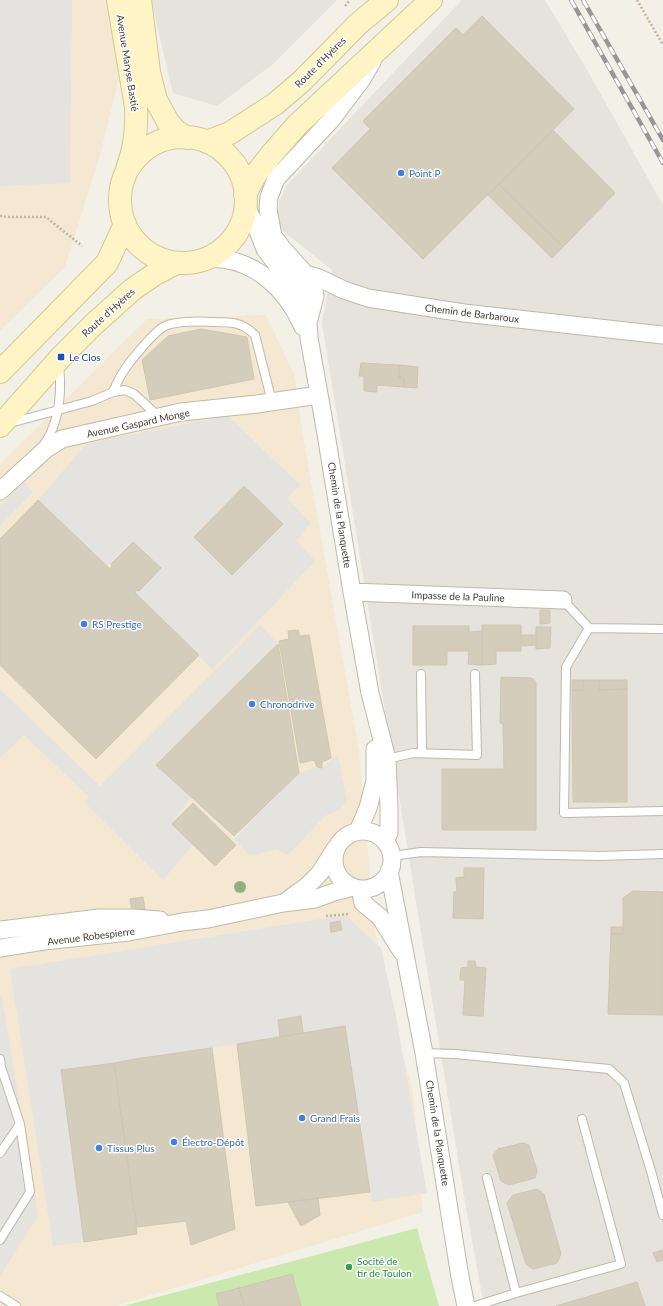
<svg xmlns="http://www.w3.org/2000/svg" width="663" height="1306" font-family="Lato,sans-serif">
	<rect width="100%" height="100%" fill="#f3f0e7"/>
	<path fill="#f5e8d2" d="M0,0h106l14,74 -19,78 -36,115 -65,64z
		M266,315l29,61 8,60 56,314 16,180 15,77 23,86 10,119 -308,94h-115v-842l147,-145z"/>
	<path fill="#e6e2dc" d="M151,0h186l-64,64 -56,42 -44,-13z
		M462,0h83l42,70 76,135v1101h-179l-19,-104 -143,-879 10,-53 -55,-44 2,-24 8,-17z"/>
	<path fill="#cbe8af" d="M417,1228l22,78h-315z"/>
	<path fill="#e4e3df" d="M0,0h72l-2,183 -70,3z
		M227,415l73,70 -13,13 23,25 -13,18 18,20 -103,109 -13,-15 -64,-62 26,-25 -28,-26 -22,22 -5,1 -68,-65 48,-56z
		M24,482l9,10 -33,34v-20z
		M260,625l18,19 -122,120 35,33 -19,27 21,21 -30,35 -79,-78 5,-5 -65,-62 -24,23v-69l100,97z
		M338,754l9,48 -7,7 -15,7 -37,39 -11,-6 -27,7 -16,-17 65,-66 18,-6 5,1z
		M345,915l36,33 15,68 31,177 -55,9 -27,-176 -42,7 -2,-17 -23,4 2,17 -68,11 -151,22 23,172 -31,4 -43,-277z
		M0,997h2l36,219 -38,60z"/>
	<path fill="#d5cdbc" stroke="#d0c5af" d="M482,16l92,93 -151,150 -91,-91 38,-39 -7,-8 93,-93 7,7z
		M553,130l62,63 -52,54 -64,-63z
		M499,184l64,63 -11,11 -64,-63z
		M201,329l46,8 7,42 -104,21 -8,-40 26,-24z
		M361,363l38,2v12l5,1v9l-27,-2v7l-13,-1v-15h-5z
		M399,365l19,2 -1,21 -13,-1v-9l-5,-1z
		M244,486l39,38 -51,51 -38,-38z
		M38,500l72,69 2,-3 -1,-2 22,-22 28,26 -22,23 -2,-1 -2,3 64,62 -103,104 -96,-94v-126z
		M540,610h10v13l-10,1z
		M482,625h39v26h-25v13l-14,1z
		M413,626h56v6l13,-1v34l-14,-1 1,-13h-22v14h-34z
		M536,627h15l-1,21 -14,1z
		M298,630l2,6 9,-1 22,123 -9,4v6l-5,-1 -3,-7 -14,3 -21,-122 10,-2 -1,-8z
		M521,635h16v10l-16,1z
		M278,644l21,129 -65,63 -78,-71z
		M501,677l31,1 4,4v148h-94v-61h62l-1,-45 -3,-1z
		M572,680h11v10h-11z
		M583,680h16v10l28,-1v113h-54l-1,-112h11z
		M599,680h28v9l-28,1z
		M193,803l43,42 -21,21 -43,-42z
		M464,868h20l-1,51 -30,-1 1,-26h3l-1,-14 8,-1z
		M633,891l30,1v123l-55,-1 3,-80h12v-36z
		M143,897l2,12 -13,2 -2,-12z
		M340,921l2,9 -11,2 -1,-9z
		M611,927h12v7h-12z
		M468,961h7l1,6 10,1 -3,48 -20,-1 2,-35h-5l1,-12 7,-1z
		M301,1016l2,17 -23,4 -2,-17z
		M345,1026l25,166 -114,14 -19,-162z
		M212,1048l23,181 -44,16 -5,-24 -49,6 -23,-164 21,-4z
		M114,1063l23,171 -53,8 -23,-172z
		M523,1143l6,2 8,26 -2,7 -26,7 -8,-4 -8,-26 5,-6z
		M537,1189l7,5 17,60 -4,9 -24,6 -7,-5 -19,-61 6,-8z
		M318,1198l2,17 -19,11 -13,-24z
		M662,1250l1,10 -6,2 -4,-9z
		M292,1274l9,32h-57l-5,-18z
		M637,1282l8,24h-89z
		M239,1288l5,18h-25l-3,-12z"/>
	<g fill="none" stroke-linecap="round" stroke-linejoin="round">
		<g stroke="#bfb9a9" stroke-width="10">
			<path id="lane" d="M113,392c9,-22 17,-30 32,-48 6,-6 12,-14 20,-18 10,-5 37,-5 49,-4 17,0 28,0 41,13l17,67
				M10,423l82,-22 21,-9 12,-2 9,4 24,22
				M43,446c17,-24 19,-52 16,-80
				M563,600l26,28 74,1
				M589,628l-23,39 -2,146 99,-2
				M421,674l1,79
				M387,759l26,-6 64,2 -2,-81
				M392,856l29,-4 179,4 63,-2
				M424,1053l31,1 154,15 15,14 27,88 12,44
				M0,1059l1,8 -1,2
				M0,1153l20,-29 -19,-57
				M487,1178l29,115
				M0,1240l30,-48 -10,-68
				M0,1296l16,10
				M475,1306l41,-13 105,-29 -39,-145"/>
		</g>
		<g stroke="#bfb9a9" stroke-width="19">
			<path id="street" d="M246,199l3,14 6,10 10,26 36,47 5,12 2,13 1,17 16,90 27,164 18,101 17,66 2,48v26l-4,8
				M205,259c36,-4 69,18 88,49 4,6 7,13 10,19
				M286,275l19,-1 14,4 25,12 24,8 38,6 58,9 199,22
				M309,319l6,-23 -2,-10 -4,-8 -26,-29 -10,-13 -5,-27 1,-12 7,-18 55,-59 31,-41 10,-17
				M0,491l46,-42 16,-10 119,-27 76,-8 62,-9
				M352,592l211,8
				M334 860a29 29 0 1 1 58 0a29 29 0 1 1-58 0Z
				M358,831l10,-23 7,-27v-32
				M389,871l35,182 36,224 6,29
				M360,889l3,14 17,14 22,35
				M285,902l22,-16 13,-13 15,-24
				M0,930l99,-12h34l27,2
				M0,948l44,-7 85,-9 53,-10 26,-3 75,-16 32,-4 19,-7 19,-5"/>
		</g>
		<g stroke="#d4c797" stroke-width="24">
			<path id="secondary" d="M118,0l18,107c1,20 -1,40 -8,59
				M140,0l9,72 7,28 12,22 8,9 11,7
				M120 200a63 63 0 1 1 126 0a63 63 0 1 1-126 0Z
				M207,142l23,-9 45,-29 27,-23 56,-57 29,-24
				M245,194l11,-20 14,-18 27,-31 134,-125
				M0,372l107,-109 18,-39
				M0,426l61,-69 33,-33 39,-35 22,-15 21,-11"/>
		</g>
		<path stroke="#c1b59a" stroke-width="2.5" stroke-dasharray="2 2" stroke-linecap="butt" d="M637,0l26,45
			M345,6l5,-6
			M0,216l8,1h38l36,29
			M326,916l23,-2"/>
		<use href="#lane" stroke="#fff" stroke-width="8"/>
		<use href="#street" stroke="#fff" stroke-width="17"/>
		<use href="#secondary" stroke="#fff4c6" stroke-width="22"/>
		<g stroke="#969696" stroke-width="4.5">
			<path id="rail" d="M571,0l92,163
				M583,0l80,140"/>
		</g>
		<use href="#rail" stroke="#fff" stroke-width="3" stroke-dasharray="9" stroke-linecap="butt"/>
	</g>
	<circle fill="#92af7e" cx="240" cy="887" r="6"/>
	<g fill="#3f7fe0" stroke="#fff" stroke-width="1.5">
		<circle cx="401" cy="173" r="4"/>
		<circle cx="84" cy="624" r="4"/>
		<circle cx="252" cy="704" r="4"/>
		<circle cx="302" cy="1118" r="4"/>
		<circle cx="174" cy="1142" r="4"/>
		<circle cx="99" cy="1148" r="4"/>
	</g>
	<rect fill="#1a4fb4" stroke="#fff" stroke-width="1.5" x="57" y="353" width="8" height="8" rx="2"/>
	<circle fill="#2e9e5b" stroke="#fff" stroke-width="1.5" cx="349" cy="1267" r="4"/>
	<g text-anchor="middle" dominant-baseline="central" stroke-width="3" stroke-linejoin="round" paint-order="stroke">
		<g font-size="10" fill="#474136" stroke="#fff">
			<text transform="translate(320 62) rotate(-45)">Route d'Hyères</text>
			<text transform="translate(128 63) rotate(81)">Avenue Maryse Bastié</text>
			<text transform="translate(108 312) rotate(-42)">Route d'Hyères</text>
			<text transform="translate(472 313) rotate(7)">Chemin de Barbaroux</text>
			<text transform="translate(138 423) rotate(-12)">Avenue Gaspard Monge</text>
			<text transform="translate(340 515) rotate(81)">Chemin de la Planquette</text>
			<text transform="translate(458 596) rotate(2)">Impasse de la Pauline</text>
			<text transform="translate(91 936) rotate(-7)">Avenue Robespierre</text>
			<text transform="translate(438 1133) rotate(81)">Chemin de la Planquette</text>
		</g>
		<g font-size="10" fill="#366cbe" stroke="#fff" text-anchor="start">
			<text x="409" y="173">Point P</text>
			<text x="92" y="624">RS Prestige</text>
			<text x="260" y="704">Chronodrive</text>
			<text x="310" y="1118">Grand Frais</text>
			<text x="182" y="1142">Électro-Dépôt</text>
			<text x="107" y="1148">Tissus Plus</text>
		</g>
		<g font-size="10" fill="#164399" stroke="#fff" text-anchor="start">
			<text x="69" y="357">Le Clos</text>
		</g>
		<g font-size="10" fill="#27864d" stroke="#fff" text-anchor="start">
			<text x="357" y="1261">Socité de<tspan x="357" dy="12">tir de Toulon</tspan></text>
		</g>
	</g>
</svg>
